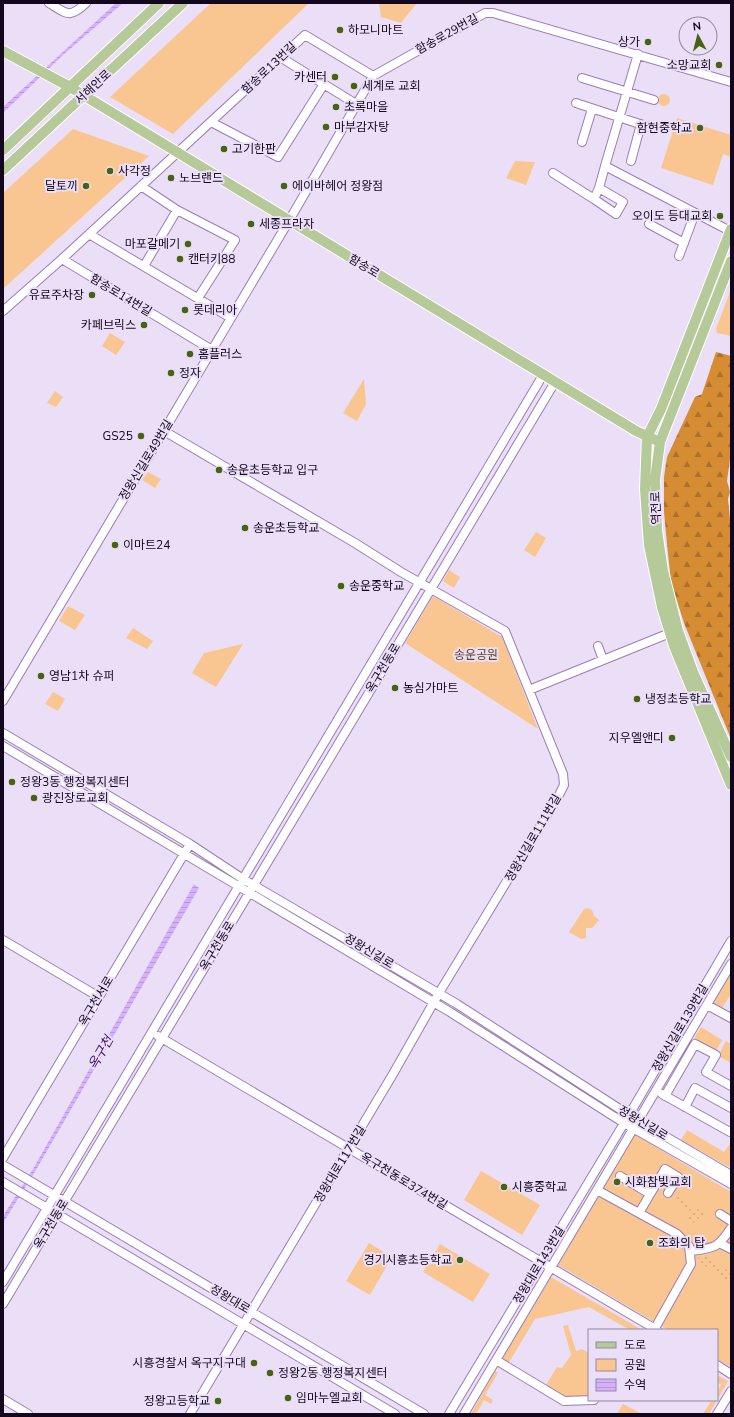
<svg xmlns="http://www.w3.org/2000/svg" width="734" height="1417" font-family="'Nunito Sans','Noto Sans KR',sans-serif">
	<defs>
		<pattern id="forest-firs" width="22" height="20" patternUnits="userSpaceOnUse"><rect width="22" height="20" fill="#d68c33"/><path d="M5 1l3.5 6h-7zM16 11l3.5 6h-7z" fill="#ac702a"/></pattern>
		<pattern id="garden-dots" width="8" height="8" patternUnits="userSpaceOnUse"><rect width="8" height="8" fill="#f9c590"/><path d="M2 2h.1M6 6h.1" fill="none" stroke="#d4a87c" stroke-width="1.8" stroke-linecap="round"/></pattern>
		<pattern id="water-rules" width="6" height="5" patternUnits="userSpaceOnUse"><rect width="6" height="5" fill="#d6b1fb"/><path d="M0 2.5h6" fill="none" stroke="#b797d7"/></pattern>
	</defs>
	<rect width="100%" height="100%" fill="#ebdff8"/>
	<path fill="#f9c590" d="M211,3h98l-136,131 -63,-37z
		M379,3h38l-16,20 -20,-6z
		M658 100a6 6 0 1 1 12 0a6 6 0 1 1-12 0Z
		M677,118l54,17v22l-8,-3 -10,31 -52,-17z
		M73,129l76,27 -146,133v-96z
		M515,161l20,1 -9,23 -20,-7z
		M731,289v47l-14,-3 -1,-4z
		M110,333l15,9 -9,13 -14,-9z
		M364,379l2,25 -9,17 -14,-8z
		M55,391l8,6 -7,10 -9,-4z
		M148,472l13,7 -6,9 -13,-8z
		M536,532l10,6 -11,19 -11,-7z
		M449,570l11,7 -6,11 -11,-7z
		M433,596l69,41 36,92 -133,-86z
		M68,606l17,9 -10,15 -16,-9z
		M133,628l20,13 -6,8 -21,-11z
		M243,644l-27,43 -24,-14 12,-20z
		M53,692l12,7 -7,12 -13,-7z
		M588,908l4,2 2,6 5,4 -7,8h-6v10l-5,1 -12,-7 15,-23z
		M731,973v21l-11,17 -8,-5z
		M701,1027l21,13 -7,13 -22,-13z
		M726,1041l5,3v19l-13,-7z
		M687,1130l37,22 5,-7 2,1v18l-2,3 -48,-27z
		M634,1134l97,58v175l-14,-8v-29h-49l-110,-65z
		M481,1171l59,34 -18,30 -58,-35z
		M369,1243l23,14 -22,38 -24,-14z
		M440,1244l50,30 -17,28 -50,-30z
		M551,1277l91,53h-12l-41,-23 -54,12 -27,45 -7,-4z
		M568,1325l8,26 6,-2 7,4v46l-23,-1 -20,-13 11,-18 5,1 9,-13 -8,-29z
		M495,1371l3,2 -13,22 8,5 -2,4 -7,-4 -8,14h-5z
		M717,1375l11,6 -19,33h-6l9,-14h5v-8l4,-7 -4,-3z
		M623,1404l19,10h-25z"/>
	<path fill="url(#forest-firs)" d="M716,352l15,4v96l-4,29 3,11 -2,7 3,30v210l-47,-116 -13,-41 -4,-38 -3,-32v-35l3,-20 28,-60 7,-3z"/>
	<path fill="url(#garden-dots)" d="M676,1194l6,3 -2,3 25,13 -7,9 -3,-1 -2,3 -7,-4 5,-9 -15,-9 -1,-5z
		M701,1254l30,18v10l-35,-21z"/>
	<path fill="url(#water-rules)" d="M116,3h7l-60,52 -60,58v-6z
		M194,884l5,4 -163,282 -33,53v-7l30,-47z"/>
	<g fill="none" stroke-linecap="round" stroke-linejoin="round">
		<g stroke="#9a7db8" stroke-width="10">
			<path id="minor" d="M49,3c18,11 20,16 37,0
				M638,54l-33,112 125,65
				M280,57l76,47
				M582,78l72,22
				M576,103l79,26
				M211,122l67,35 46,-73
				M582,142l10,-33
				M631,161l10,-37
				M553,173l41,26
				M141,186l36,24 58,30 -37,58
				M599,188l-5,11 22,15 7,-12 -24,-14 6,-22
				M649,224l35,19
				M89,234l142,84
				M679,256l16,-43
				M144,266l33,-56
				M3,311l59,-52
				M212,350l-150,-91 243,-224 68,41
				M164,431l191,112 46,29 104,59 58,143 1,11 -6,12 -119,196 -46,81 -203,340
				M598,646l5,14
				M529,690l141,-57
				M3,701l287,-482 83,-143 112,-63h8l238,69
				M3,733l187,111 53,35 214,125 172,111 102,60
				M3,746l447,266 174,111 107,61
				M3,940l96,57
				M707,1005l24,13
				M158,1036l499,294
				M662,1094l68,38 1,-1
				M665,1096l30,-52 21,11 -10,17 25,14
				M685,1107l10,-19 36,20
				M3,1158l187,-314
				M3,1165l421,249
				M620,1176l30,18
				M3,1182l392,232
				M597,1190l80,44 12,12 2,18 -37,66
				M639,1213l26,-44 13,8 -10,16
				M720,1214l11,7
				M721,1244l10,5
				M691,1251c24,-3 27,-3 40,-23
				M3,1282l540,-907
				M3,1304l552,-922
				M496,1360l68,41 30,-1
				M717,1365l14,9
				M3,1399l25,15
				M449,1414l180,-299 102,-174
				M464,1414l267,-450
				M717,1414l14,-23"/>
		</g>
		<g stroke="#fff" stroke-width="12">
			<path id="major" d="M3,51l67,36 566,344 24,11
				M3,150l156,-147
				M3,170l180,-167
				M731,229l-70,180 -14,28 -2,52 4,56 13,62 12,39 57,139
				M731,261l-71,181 -5,38 2,51 6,40 15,60 15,41 38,85"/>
		</g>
		<use href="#minor" stroke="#fff" stroke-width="8"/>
		<use href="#major" stroke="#b6c999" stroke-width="10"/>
	</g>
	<g fill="#476212" stroke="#ebdff8" stroke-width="1.5">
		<circle cx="340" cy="30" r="4"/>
		<circle cx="648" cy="42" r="4"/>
		<circle cx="719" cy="65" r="4"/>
		<circle cx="335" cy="77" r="4"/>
		<circle cx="354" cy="86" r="4"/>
		<circle cx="336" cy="107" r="4"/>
		<circle cx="326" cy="127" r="4"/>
		<circle cx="700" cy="128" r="4"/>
		<circle cx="224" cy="149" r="4"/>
		<circle cx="110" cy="171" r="4"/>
		<circle cx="171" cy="178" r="4"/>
		<circle cx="86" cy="186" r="4"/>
		<circle cx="284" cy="186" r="4"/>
		<circle cx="720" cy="216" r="4"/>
		<circle cx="251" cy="224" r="4"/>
		<circle cx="188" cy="244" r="4"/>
		<circle cx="180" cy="259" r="4"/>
		<circle cx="92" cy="295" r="4"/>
		<circle cx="185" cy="310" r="4"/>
		<circle cx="144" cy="325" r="4"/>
		<circle cx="190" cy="354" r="4"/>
		<circle cx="171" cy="373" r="4"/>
		<circle cx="141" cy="436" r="4"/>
		<circle cx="219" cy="470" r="4"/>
		<circle cx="245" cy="528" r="4"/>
		<circle cx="115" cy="545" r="4"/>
		<circle cx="341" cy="586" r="4"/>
		<circle cx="41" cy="676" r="4"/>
		<circle cx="395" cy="688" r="4"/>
		<circle cx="637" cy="699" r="4"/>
		<circle cx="672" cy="738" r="4"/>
		<circle cx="12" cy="782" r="4"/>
		<circle cx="34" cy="798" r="4"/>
		<circle cx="617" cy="1182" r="4"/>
		<circle cx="504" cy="1187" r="4"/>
		<circle cx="650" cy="1243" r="4"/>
		<circle cx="460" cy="1260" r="4"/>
		<circle cx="254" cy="1363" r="4"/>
		<circle cx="270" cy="1373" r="4"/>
		<circle cx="288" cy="1398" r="4"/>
		<circle cx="218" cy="1401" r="4"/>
	</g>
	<g text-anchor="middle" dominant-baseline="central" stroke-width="4" stroke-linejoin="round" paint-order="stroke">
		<g font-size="12" fill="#12071c" stroke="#ebdff8" text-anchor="start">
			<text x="348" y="30">하모니마트</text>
			<text x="640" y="42" text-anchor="end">상가</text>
			<text x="711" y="65" text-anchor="end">소망교회</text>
			<text x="327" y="77" text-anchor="end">카센터</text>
			<text x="362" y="86">세계로 교회</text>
			<text x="344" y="107">초록마을</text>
			<text x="334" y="127">마부감자탕</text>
			<text x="692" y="128" text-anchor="end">함현중학교</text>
			<text x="232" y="149">고기한판</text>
			<text x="118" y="171">사각정</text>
			<text x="179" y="178">노브랜드</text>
			<text x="78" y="186" text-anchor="end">달토끼</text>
			<text x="292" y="186">에이바헤어 정왕점</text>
			<text x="712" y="216" text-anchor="end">오이도 등대교회</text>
			<text x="259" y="224">세종프라자</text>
			<text x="180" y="244" text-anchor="end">마포갈메기</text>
			<text x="188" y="259">캔터키88</text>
			<text x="84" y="295" text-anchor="end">유료주차장</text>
			<text x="193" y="310">롯데리아</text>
			<text x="136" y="325" text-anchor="end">카페브릭스</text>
			<text x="198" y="354">홈플러스</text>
			<text x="179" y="373">정자</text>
			<text x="133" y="436" text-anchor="end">GS25</text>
			<text x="227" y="470">송운초등학교 입구</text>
			<text x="253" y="528">송운초등학교</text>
			<text x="123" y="545">이마트24</text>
			<text x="349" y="586">송운중학교</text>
			<text x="49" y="676">영남1차 슈퍼</text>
			<text x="403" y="688">농심가마트</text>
			<text x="645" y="699">냉정초등학교</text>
			<text x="664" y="738" text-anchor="end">지우엘앤디</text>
			<text x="20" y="782">정왕3동 행정복지센터</text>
			<text x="42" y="798">광진장로교회</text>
			<text x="625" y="1182">시화참빛교회</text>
			<text x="512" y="1187">시흥중학교</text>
			<text x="658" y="1243">조화의 탑</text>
			<text x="452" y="1260" text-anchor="end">경기시흥초등학교</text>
			<text x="246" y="1363" text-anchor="end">시흥경찰서 옥구지구대</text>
			<text x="278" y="1373">정왕2동 행정복지센터</text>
			<text x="296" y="1398">임마누엘교회</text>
			<text x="210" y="1401" text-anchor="end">정왕고등학교</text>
		</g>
		<g font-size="12" fill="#12071c" stroke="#ebdff8">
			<text transform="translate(447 34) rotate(-29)">함송로29번길</text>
			<text transform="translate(269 68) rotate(-43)">함송로13번길</text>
			<text transform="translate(93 87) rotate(-43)">서해안로</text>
			<text transform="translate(364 266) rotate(31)">함송로</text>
			<text transform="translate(121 295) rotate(31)">함송로14번길</text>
			<text transform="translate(146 460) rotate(-59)">정왕신길로49번길</text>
			<text transform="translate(656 508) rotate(-92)">역전로</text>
			<text transform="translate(383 668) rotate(-59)">옥구천동로</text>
			<text transform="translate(533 838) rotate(-60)">정왕신길로111번길</text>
			<text transform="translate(217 946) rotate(-59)">옥구천동로</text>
			<text transform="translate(369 951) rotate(31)">정왕신길로</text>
			<text transform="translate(96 1001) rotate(-59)">옥구천서로</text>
			<text transform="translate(680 1028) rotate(-60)">정왕신길로139번길</text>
			<text transform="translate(643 1123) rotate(31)">정왕신길로</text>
			<text transform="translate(340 1164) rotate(-59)">정왕대로117번길</text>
			<text transform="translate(404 1181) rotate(31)">옥구천동로374번길</text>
			<text transform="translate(51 1224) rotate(-59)">옥구천동로</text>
			<text transform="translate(539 1265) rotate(-59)">정왕대로143번길</text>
			<text transform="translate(230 1299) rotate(31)">정왕대로</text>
		</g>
		<g font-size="12" fill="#634321" stroke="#ebdff8">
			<text x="476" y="655">송운공원</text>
		</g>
		<g font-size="13" font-style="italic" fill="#3c0b5c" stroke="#ebdff8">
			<text transform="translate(101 1053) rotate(-60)">옥구천</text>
		</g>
	</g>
	<rect width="734" height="1417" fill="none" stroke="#12071c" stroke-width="8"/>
	<rect x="588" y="1329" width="130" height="72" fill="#ebdff8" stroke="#9489a0"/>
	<rect x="596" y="1342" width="20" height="6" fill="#b6c999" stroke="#9489a0"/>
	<text x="624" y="1349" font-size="12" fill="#12071c">도로</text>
	<rect x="596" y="1359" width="20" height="12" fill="#f9c590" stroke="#9489a0"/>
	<text x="624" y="1369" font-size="12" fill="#12071c">공원</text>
	<rect x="596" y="1379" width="20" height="12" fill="url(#water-rules)" stroke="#9489a0"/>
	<text x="624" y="1389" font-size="12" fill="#12071c">수역</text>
	<g transform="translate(698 36) rotate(353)"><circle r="19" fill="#ebdff8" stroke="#9489a0"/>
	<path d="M0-3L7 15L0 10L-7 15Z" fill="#476212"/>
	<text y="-6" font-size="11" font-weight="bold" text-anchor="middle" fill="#12071c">N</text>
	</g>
</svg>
